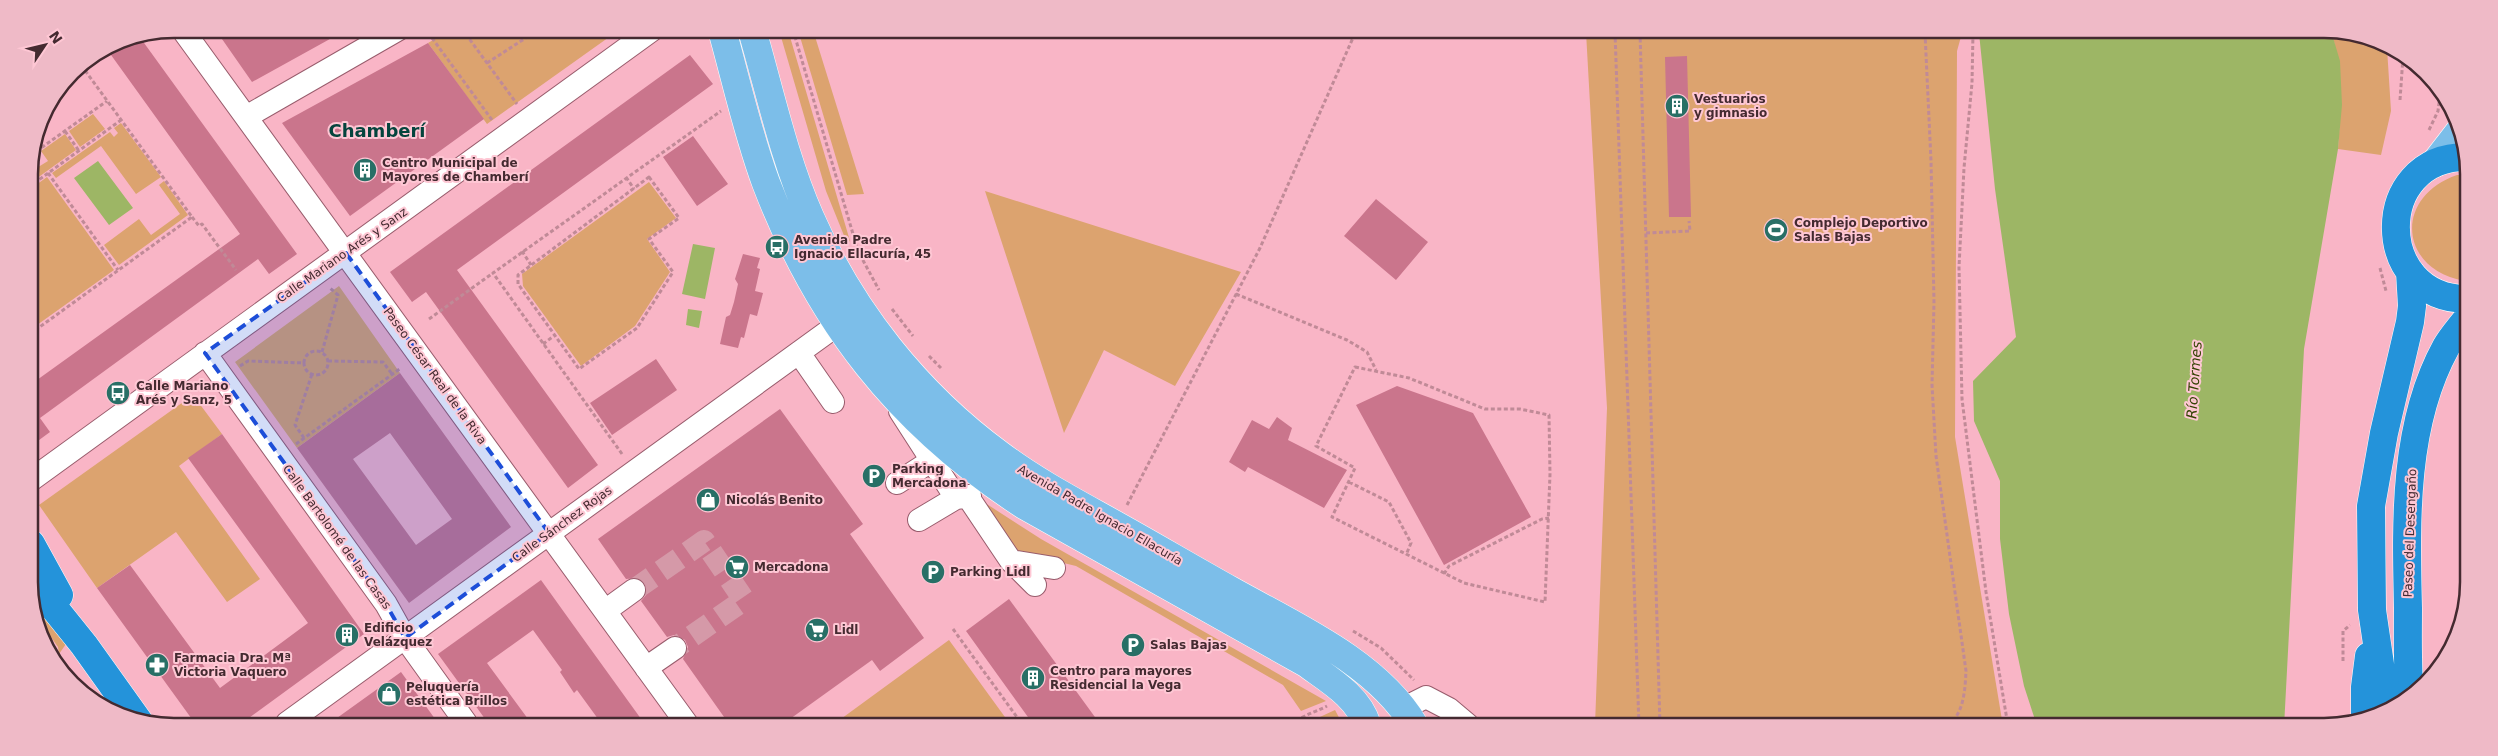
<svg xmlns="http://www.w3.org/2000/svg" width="2498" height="756" font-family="'DejaVu Sans',sans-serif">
	<rect width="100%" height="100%" fill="#f9b5c6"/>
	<path fill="#dca36f" d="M452,29l167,1 -132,94 -59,-81z
		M779,30h9l62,211 -3,2 -21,-52z
		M798,30h15l51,164 -17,1z
		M1586,32l376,1 -5,18 -2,386 48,289 -408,-1 12,-317z
		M2332,34h30l25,14 4,63 -10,44 -43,-6c3,-41 5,-75 -6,-115z
		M93,114l12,15 -25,18 -11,-16z
		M121,123l40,54 -25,17 -35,-48 -45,32 -4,-5 58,-41 4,5 4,-4 -4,-5z
		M65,134l11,16 -47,34 1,-22 5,7 13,-8 -7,-10z
		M2457,175h9l-1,106c-66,-11 -72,-84 -8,-106z
		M47,177l67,93 -84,60 -1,-140z
		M164,181l24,34 -69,50 -15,-20 35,-26 12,16 29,-21 -21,-29z
		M649,182l27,36 -29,21 23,33 -35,54 -54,40 -58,-80 -1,-12z
		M985,191l256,81 -66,114 -71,-36 -40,83z
		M339,286l61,87 -103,75 -62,-86z
		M193,395l29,39 -43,32 81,113 -33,23 -51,-70 -79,56 -58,-83z
		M982,501l59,38 285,162 -25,10 -18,-26 -207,-119 -62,-15z
		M34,613h10l22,31 -7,10 -1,-7z
		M949,640l61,84h-176z
		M1335,710l8,15h-33l-1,-3z"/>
	<path fill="#9db665" d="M1979,33l353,1 8,27 2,44 -4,44 -34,200 -20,378 -247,-1 -13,-40 -15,-72 -9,-75v-58l-26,-60 -1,-40 43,-44 -21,-148z
		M98,161l35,47 -24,17 -35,-47z
		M693,244l22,4 -10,51 -23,-5z
		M688,309l14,2 -3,17 -13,-3z"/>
	<path fill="#ca758c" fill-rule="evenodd" d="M215,29h133l-96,53z
		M139,36l158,218 -28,20 -11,-15 -218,159 10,14 -19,14 -1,-61 210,-151 -134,-186 12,-8z
		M428,43l56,76 -134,97 -68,-93z
		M690,55l23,29 -256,186 141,195 -30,23 -142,-196 -14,10 -22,-30z
		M1687,56l4,161h-22l-4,-160z
		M693,136l35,48 -31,22 -34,-49z
		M1376,199l52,43 -32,38 -52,-44z
		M743,254l17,4 -3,10 3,1 -5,22 8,2 -6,23 -7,-2 -6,24 -3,-1 -3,11 -18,-4 6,-27 4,-2 4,-13 4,-18 -3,-5z
		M656,359l21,31 -65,45 -22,-32z
		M400,373l111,154 -102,76 -112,-155zM390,433l62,86 -36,26 -63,-86z
		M1397,386l76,27 58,104 -87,48 -88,-160z
		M780,409l83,115 -13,10 74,104 -44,33 -8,-11 -89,64h-54l-46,-65 5,-12 -3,-7 -11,-5 -7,2 -26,-36 5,-6 -1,-12 -6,-5 -13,1 -28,-40z
		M1277,417l15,11 -4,12 59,30 -23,38 -76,-41 -3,5 -16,-10 23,-42 17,9z
		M222,434l142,200 -122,89 -48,-1 -97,-134 33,-23 90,123 88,-65 -120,-165z
		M541,580l33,46 70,97h-43l-24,-33 -3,3 -14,-21 2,-2 -29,-40 -46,33 44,60h-43l-50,-69z
		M1009,599l91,125h-67l-67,-93z
		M401,672l37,51h-108z"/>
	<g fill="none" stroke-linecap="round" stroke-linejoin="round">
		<path stroke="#d599a8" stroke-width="22" stroke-dasharray="22 11" stroke-linecap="butt" d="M634,590l70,-49 40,59 -69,48"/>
		<g stroke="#985c6c" stroke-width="24">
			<path id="minor" d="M182,29l505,695
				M246,117l153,-88
				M205,353l181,251 19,34 61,85
				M799,353l34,49
				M900,411l56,87
				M31,480l621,-450
				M897,483l34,-22
				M968,497l43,64 24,24
				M919,520l37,-22 14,-2
				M1011,561l43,7
				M605,611l29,-21
				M646,668l29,-20
				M1404,708l22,-11 23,12 19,16
				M287,723l550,-398"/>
		</g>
		<g stroke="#fff" stroke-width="29">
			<path id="major" d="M722,30c14,50 26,105 44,153 53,138 133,241 258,322l282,158c23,17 52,33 61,62
				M752,30c18,62 32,128 58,187 41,94 107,177 190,238 32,24 67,43 103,63 42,23 84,48 127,72 62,35 147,72 184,135
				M2435,163l24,-31"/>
		</g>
		<g stroke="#fff" stroke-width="29">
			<path id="highway" d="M2466,299c-93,-1 -94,-142 0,-142
				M31,544l28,51
				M31,579l53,66 55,77
				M2410,699c-3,-30 -2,-61 -2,-91 -2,-86 -5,-183 38,-261 5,-9 13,-18 20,-27
				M2384,712v-21l-12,-81 -1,-104 13,-73 26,-111 2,-16 -2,-34
				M2365,721v-34l4,-31"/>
		</g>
		<path stroke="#c08a97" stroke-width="3" stroke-dasharray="4 2.5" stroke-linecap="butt" d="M462,29l55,75
			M793,30l65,221 21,39
			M1615,32l24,694
			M1640,32l20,694
			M1925,33l6,128 3,141 -2,83 4,71 30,215c-1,19 -2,45 -20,55
			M1973,33l-1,50 -8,85 -5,99 3,132 24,193 22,134
			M432,38l60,82
			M487,63l51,-33
			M2400,100l3,-43
			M2429,130l9,-19 2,-16
			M65,131l14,20
			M31,155l76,-54
			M48,173l70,97
			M626,177l8,12
			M649,177l30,41 -30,21 24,33 -36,56 -58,41 -61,-85v-9z
			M29,187l92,-67
			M192,217l7,9 3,-2 34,46
			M1646,233l44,-2 -1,-10
			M522,251l9,14
			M2380,268l6,23
			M1236,294l111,46 20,12 9,18
			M892,309l21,27
			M429,319l64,-46
			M30,334l162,-117 -111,-152
			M543,344l12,-9
			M304 363a12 12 0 1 1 24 0a12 12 0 1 1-24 0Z
			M322,352l16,-57 -8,-7
			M929,356l12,12
			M328,361l55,1 9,12
			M240,366l8,-5 57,2
			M1355,367l54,11 76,31h35l29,6 1,59 -5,128 -81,-19 -132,-66 23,-49 -39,-22z
			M304,438l-9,-13 17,-51
			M296,444l105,-76
			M622,454l-129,-181 228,-162
			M1349,482l40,20 22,41 -5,12
			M1127,505l133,-257 96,-217
			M1444,574l5,-8 93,-47 7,-1
			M953,629l69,95
			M1353,631l28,17 33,32
			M2343,661v-30l7,-6
			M1291,725c11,-10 23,-12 36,-19"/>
		<use href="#minor" stroke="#fff" stroke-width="22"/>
		<use href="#major" stroke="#7cbee9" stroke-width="28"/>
		<use href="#highway" stroke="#2493da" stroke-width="28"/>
	</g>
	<path fill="#1d4ed8" fill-opacity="0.2" stroke="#1d4ed8" stroke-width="4" stroke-dasharray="10 6" stroke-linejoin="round" d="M346,253l203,280 -144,105 -19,-34 -181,-251z"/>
	<defs>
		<g id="building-disc" transform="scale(1.25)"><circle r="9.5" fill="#286f66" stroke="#fec7d4"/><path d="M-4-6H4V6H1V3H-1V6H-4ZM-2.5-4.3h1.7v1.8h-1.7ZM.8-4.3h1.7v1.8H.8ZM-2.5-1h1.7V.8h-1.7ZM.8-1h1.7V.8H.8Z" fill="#fff"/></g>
		<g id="stadium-disc" transform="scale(1.25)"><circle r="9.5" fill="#286f66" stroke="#fec7d4"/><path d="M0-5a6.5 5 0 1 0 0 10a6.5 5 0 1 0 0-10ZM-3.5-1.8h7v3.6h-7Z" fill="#fff"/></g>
		<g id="bus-disc" transform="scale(1.25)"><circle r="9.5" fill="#286f66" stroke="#fec7d4"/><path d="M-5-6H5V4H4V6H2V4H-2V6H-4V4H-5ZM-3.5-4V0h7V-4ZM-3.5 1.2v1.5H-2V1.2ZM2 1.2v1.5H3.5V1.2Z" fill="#fff"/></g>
		<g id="parking-disc" transform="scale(1.25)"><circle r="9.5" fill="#286f66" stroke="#fec7d4"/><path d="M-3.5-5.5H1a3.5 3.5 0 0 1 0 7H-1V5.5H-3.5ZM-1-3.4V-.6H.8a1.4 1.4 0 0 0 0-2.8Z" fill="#fff"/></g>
		<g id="shop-disc" transform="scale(1.25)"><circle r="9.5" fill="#286f66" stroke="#fec7d4"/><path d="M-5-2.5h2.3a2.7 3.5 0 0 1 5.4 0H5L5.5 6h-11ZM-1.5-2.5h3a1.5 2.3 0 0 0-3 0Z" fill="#fff"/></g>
		<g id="supermarket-disc" transform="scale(1.25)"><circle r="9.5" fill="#286f66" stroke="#fec7d4"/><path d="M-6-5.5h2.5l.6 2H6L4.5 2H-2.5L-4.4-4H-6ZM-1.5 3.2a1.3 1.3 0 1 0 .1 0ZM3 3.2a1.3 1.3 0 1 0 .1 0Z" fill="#fff"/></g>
		<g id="pharmacy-disc" transform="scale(1.25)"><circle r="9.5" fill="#286f66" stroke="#fec7d4"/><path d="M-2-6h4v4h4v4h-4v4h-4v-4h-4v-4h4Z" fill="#fff"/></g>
	</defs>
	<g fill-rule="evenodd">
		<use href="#building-disc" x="1677" y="106"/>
		<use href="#building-disc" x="365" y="170"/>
		<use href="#stadium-disc" x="1776" y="230"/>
		<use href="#bus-disc" x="777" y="247"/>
		<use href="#bus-disc" x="118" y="393"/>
		<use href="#parking-disc" x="874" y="476"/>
		<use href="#shop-disc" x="708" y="500"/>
		<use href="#supermarket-disc" x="737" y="567"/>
		<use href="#parking-disc" x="933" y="572"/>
		<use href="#supermarket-disc" x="817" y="630"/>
		<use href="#building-disc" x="347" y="635"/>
		<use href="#parking-disc" x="1133" y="645"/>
		<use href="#pharmacy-disc" x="157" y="665"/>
		<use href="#building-disc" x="1033" y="678"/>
		<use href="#shop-disc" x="389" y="694"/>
	</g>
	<g text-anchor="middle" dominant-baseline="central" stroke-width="4" stroke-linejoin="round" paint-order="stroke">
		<g font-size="12" font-weight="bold" fill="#442a30" stroke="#fec7d4" text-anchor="start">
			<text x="1694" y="99">Vestuarios<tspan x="1694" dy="14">y gimnasio</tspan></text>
			<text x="382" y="163">Centro Municipal de<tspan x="382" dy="14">Mayores de Chamberí</tspan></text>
			<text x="1794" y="223">Complejo Deportivo<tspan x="1794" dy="14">Salas Bajas</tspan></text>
			<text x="794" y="240">Avenida Padre<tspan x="794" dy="14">Ignacio Ellacuría, 45</tspan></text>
			<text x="136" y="386">Calle Mariano<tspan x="136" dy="14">Arés y Sanz, 5</tspan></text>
			<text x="892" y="469">Parking<tspan x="892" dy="14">Mercadona</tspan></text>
			<text x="726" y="500">Nicolás Benito</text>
			<text x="754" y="567">Mercadona</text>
			<text x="950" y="572">Parking Lidl</text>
			<text x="364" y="628">Edificio<tspan x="364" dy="14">Velázquez</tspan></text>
			<text x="834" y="630">Lidl</text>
			<text x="1150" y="645">Salas Bajas</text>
			<text x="174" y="658">Farmacia Dra. Mª<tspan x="174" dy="14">Victoria Vaquero</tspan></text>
			<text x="1050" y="671">Centro para mayores<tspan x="1050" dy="14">Residencial la Vega</tspan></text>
			<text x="406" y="687">Peluquería<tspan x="406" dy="14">estética Brillos</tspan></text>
		</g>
		<g font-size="12" fill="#442a30" stroke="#fec7d4">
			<text transform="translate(342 255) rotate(-35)">Calle Mariano Arés y Sanz</text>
			<text transform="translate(435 376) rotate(54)">Paseo César Real de la Riva</text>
			<text transform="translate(1100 515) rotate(30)">Avenida Padre Ignacio Ellacuría</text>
			<text transform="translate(562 524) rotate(-36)">Calle Sánchez Rojas</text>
			<text transform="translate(2410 533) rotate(-88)">Paseo del Desengaño</text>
			<text transform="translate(337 537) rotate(54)">Calle Bartolomé de las Casas</text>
		</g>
		<g font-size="14" font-style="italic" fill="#344304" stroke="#fec7d4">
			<text transform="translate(2194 380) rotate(-86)">Río Tormes</text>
		</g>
		<g font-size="18" font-weight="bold" fill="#05443d" stroke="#fec7d4">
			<text x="377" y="130">Chamberí</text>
		</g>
	</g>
	<path d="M0 0H2498V756H0ZM174 38H2324A136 136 0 0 1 2460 174V582A136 136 0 0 1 2324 718H174A136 136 0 0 1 38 582V174A136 136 0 0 1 174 38Z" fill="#efbac7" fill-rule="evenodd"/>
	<path fill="none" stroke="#442a30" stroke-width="2.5" d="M174 38H2324A136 136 0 0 1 2460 174V582A136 136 0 0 1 2324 718H174A136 136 0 0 1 38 582V174A136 136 0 0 1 174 38Z"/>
	<g transform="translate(45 45) rotate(55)" stroke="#fec7d4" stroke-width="4" paint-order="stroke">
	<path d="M0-4L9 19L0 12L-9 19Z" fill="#442a30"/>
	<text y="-8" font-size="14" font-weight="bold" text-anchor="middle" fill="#442a30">N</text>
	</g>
</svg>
